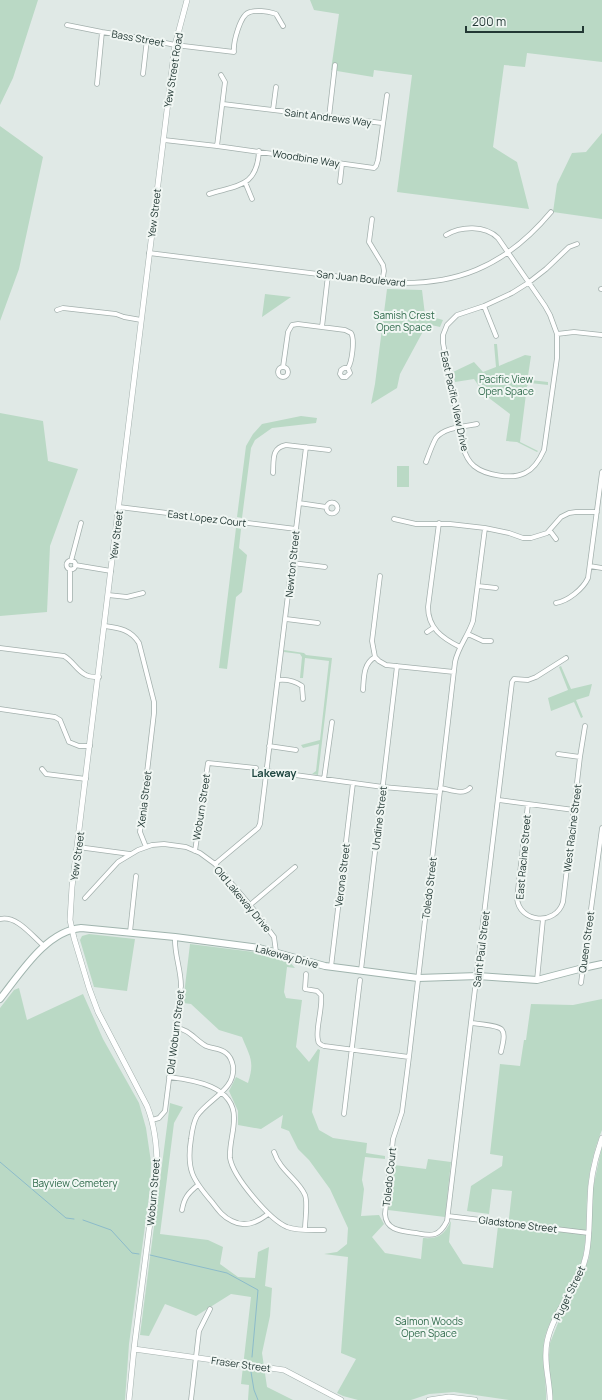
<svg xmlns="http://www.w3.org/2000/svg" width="602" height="1400" font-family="Manrope,sans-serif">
	<rect width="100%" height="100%" fill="#e0e9e6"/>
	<path fill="#bad9c5" d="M0,0h38l-25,78 -13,27z
		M310,0h292v62l-75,-9 -2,14 -21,-2 -11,82 24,15 12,47 -132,-17 15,-117 -38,-5 -1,7 -42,-7 8,-56 -25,-4z
		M0,126l43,31 -24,112 -19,52z
		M602,133v86l-49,-7 4,-28 15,-31 14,-1z
		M387,289l35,1 3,25 18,5 -3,7 -13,-3 -27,50 -3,14 -26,16 4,-20z
		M265,294l26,3 -29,20z
		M494,344h3l2,22 26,-11 6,1 -3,20 2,4 18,2v3l-18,-2 -3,3 -7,56 18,9 -1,1 -20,-10 -11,-1 4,-27 -25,-19 -11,-16 -19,3 -2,-10 21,-10 9,10 13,-5z
		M0,413l43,8 5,40 30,8 -28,77 -3,66 -47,4z
		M301,416l16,2 -1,5 -44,5 -17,12 -4,8 -9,70 -5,-1 9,-71 7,-12 9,-10z
		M397,466h12v21h-12z
		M236,528l5,1 -2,19 8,7 -5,37 -6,5 -9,72 -8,-1z
		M284,650l20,3 2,2 26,3 -14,117 -6,-1 4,-3 3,-27 -16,4 -2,-3 19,-5 9,-79 -24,-3 -2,20h-3l2,-21 -2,-3 -16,-2z
		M561,666l10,23 21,-5 -3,12 -13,4 7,17 -2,1 -7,-16 -23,9 -3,-13 20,-8 -9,-23z
		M89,934l46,5 -8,52 -33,-4 -14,-47 2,-4z
		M190,944l80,10 18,6 7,8 -8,-1 -3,25 2,6 16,2 -6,47 13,15 9,-13 2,1 -8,62 7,18 14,8 34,5 -1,10 19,3v3l-20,-2 -3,23 2,9 -3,27 18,-1 5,9 -12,13 13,16 36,6 2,-21c16,1 21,-3 28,-17l-2,21 14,22 30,4 5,-42 10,1 4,-36 -20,-2 -3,25 -22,-3 4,-25 31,-20 1,-10 -13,-2 10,-90 20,2 4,-26h2l5,-36 42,1 29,-6v131c-9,21 -14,45 -15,68 -1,19 0,39 -4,58 -6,28 -28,50 -37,77 -7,23 1,44 0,67h-37l-55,-8 -25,2 -18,6h-53l-15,-4 -6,-3 19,-34 -15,-6 7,-96 -24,-3 13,-2 10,-8 1,-16 -18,-39 -21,-29 -11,-11 -9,-18 -8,-3 2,-13 -22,14 -23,-4v-14l-9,-20 7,-14 12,6c7,-22 2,-26 -6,-46l-23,-7 -28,-26 -8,-1z
		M19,988l8,32 56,-26 20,45 36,64 7,25 5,34 -1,27 -21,155 -4,56h-125v-392l14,-18z
		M170,1103l13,4 -9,16 -14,111 48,6 15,7 -3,17 18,13 17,1 3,-26 11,-5 -4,39 7,2 -2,28 -8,37 5,34 26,13h-45l1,-15 -8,-1 10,-87 -20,-3 -35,22 -31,-12 -16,32 -9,-1z
		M602,1146v254h-49l-5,-34 2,-23 12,-30 19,-35 8,-20 2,-20 2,-50z
		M428,1159l23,3 -6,55 -57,-7 6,-45 32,4z"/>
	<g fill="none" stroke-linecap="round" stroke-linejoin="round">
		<path stroke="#8cbbca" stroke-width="1" d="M0,1162l66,56 8,1
			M83,1220l28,10 21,23 7,1
			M150,1255l77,18 31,17 -6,67
			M251,1372l3,18 4,10"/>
		<g stroke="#a3b0ad" stroke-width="5.5">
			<path id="minor" d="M67,25l35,7 45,7 28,6 59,7c-1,-9 6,-38 16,-40 6,-2 17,-1 23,1l3,1 7,12
				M143,74l4,-35
				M97,84l5,-52
				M223,104l159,19
				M273,110l3,-23
				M329,117l6,-52
				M164,140l53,6 157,22 2,-2 2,-6 9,-65
				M217,146l8,-64 -4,-7
				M245,182l7,17
				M340,182l2,-18
				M209,194c29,-9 48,-7 50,-43
				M372,219l-3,23 14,23 1,6 -2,11
				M446,235c15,-9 39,-10 52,3l47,68 5,9 7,19v24l-13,92c-4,9 -10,19 -19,23 -13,7 -40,2 -51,-7 -6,-5 -9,-12 -11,-19l-20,-104v-8l4,-10 10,-10 27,-9 28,-13 16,-10 18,-14 23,-22 8,-3
				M149,253l233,29c72,6 123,-15 169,-70
				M601,289h1
				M484,306l12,30
				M57,310l6,-2 53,6 8,3 17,3
				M322,327l6,-52
				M557,334l17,-2 28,3
				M278 372a5 5 0 1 1 10 0a5 5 0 1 1-10 0Z
				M283,367l5,-35 4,-7 6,-1 47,6 6,3c4,6 1,29 -3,35l2,5 -4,4h-4l-2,-3 1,-4 3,-2h4
				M426,462c3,-8 6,-17 10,-24 9,-11 28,-11 41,-14
				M273,473c1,-13 -2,-25 13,-28l43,5
				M326.5 508a5.5 5.5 0 1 1 11 0a5.5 5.5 0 1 1-11 0Z
				M299,503l27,4
				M119,507l177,22
				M394,519l22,5h34l35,4 24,5 14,5h8l16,-5 14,-16 8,-4 7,-1h21
				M439,523l-11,84c0,21 14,31 32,40
				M485,528l-12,93c-5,15 -15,26 -18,41l-46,395 -7,55 -9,27 -8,75c1,17 17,17 31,19 6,1 13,3 19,1 6,-2 9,-7 12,-13l65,-539 2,-3 14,1 8,-3 30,-19
				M550,531l6,8
				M66.5 565a4.5 4.5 0 1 1 9 0a4.5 4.5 0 1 1-9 0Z
				M71,561l10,-38
				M292,563l33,4
				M75,565l36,6
				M590,566l12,2
				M478,586l18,2
				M108,595l19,2 16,-4
				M70,600v-30
				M556,603c12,-2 27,-14 32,-25l14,-106
				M286,619l32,4
				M105,626c15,2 26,4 34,17l15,59v11l-14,119 6,15
				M427,632l6,-4
				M468,634l15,7h8
				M0,648l64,8c9,5 13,15 22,19 3,2 9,2 13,2
				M375,657l-3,-16 8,-65
				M278,680c9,-1 17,1 24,6l1,13
				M363,690c1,-13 0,-26 12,-33l4,4 7,4 68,7
				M0,709l55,8 5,3 9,22 10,4h11
				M269,746l27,4
				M558,754l22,3
				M42,769l4,5 40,5
				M266,771l117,16 57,5
				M324,779l8,-57
				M440,788c9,1 23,8 30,0
				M499,800l75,10
				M528,804l-11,94c2,25 39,28 46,4l17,-145 5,-31
				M78,847l52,7
				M195,851l13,-88 48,5
				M215,864l43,-36 2,-4 46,-377
				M85,898l33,-36 20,-12 14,-5 12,-1 22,3 14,6 15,11 35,41 24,32 2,15
				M250,905l45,-38
				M0,919c17,-4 32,17 44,27
				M130,932l6,-56
				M331,967l22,-184
				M361,970l36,-304
				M306,974l-1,15 12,2 4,4c2,13 -6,35 -3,45 0,3 3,5 6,6l85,11
				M537,980l6,-61
				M581,983l21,-155
				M472,1023c6,1 27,2 30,7 4,5 0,16 -1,22
				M176,1028c13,1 19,12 30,18 7,3 14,2 20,7 4,3 6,8 7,13 3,24 -25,33 -36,50 -4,7 -5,15 -6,23 -5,31 2,41 21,63 6,8 11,15 20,19 13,7 26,1 36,-7
				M169,1077c25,3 66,9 65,42 0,13 -5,26 -4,39 3,19 40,62 57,69 11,4 25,3 37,3
				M344,1114l16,-134
				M152,1120l7,-2 6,-7 16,-125c0,-17 -7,-32 -6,-49
				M274,1152c6,19 25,28 31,43 3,8 0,25 0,34
				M182,1210c2,-12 6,-17 16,-25
				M448,1216l141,17
				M191,1400l8,-69 11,-22"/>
		</g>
		<g stroke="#a3b0ad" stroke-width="6">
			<path id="tertiary" d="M134,1349l150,21 57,30
				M129,1400l5,-51 23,-182c0,-21 -2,-41 -10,-61l-49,-94 -9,-24 -15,-50 -4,-18 2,-33 103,-842 12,-45
				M429,1400l20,-3 26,3
				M550,1400c0,-20 -7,-37 -3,-58 6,-31 32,-55 39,-86 4,-18 3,-37 4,-55 0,-21 5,-43 12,-63"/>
		</g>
		<g stroke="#a0b4ae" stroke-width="8">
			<path id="secondary" d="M0,999c20,-25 46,-68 81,-71l94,9 84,11 66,18 93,12 60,-2 59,4 46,-12 19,-4"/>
		</g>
		<use href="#minor" stroke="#fff" stroke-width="4"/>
		<use href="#tertiary" stroke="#fff" stroke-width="5"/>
		<use href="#secondary" stroke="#fff" stroke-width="6"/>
	</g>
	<g text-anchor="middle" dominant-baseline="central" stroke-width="4" stroke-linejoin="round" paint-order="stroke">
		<g font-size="10" fill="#223834" stroke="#f0f6f3">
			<text transform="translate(138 38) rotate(10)">Bass Street</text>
			<text transform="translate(173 70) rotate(-81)">Yew Street Road</text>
			<text transform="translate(328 117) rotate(7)">Saint Andrews Way</text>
			<text transform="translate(306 158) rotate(9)">Woodbine Way</text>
			<text transform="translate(154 213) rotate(-83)">Yew Street</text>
			<text transform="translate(361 278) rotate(6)">San Juan Boulevard</text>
			<text transform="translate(455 401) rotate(78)">East Pacific View Drive</text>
			<text transform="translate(207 518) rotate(7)">East Lopez Court</text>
			<text transform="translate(116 535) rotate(-83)">Yew Street</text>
			<text transform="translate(292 564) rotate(-84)">Newton Street</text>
			<text transform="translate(144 799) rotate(-83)">Xenia Street</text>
			<text transform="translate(201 807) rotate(-81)">Woburn Street</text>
			<text transform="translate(379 818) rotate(-83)">Undine Street</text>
			<text transform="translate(572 828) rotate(-83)">West Racine Street</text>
			<text transform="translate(77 856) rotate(-82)">Yew Street</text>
			<text transform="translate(523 857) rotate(-85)">East Racine Street</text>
			<text transform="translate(342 875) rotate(-83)">Verona Street</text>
			<text transform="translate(429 888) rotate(-83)">Toledo Street</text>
			<text transform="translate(243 899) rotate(50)">Old Lakeway Drive</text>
			<text transform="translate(586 942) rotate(-82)">Queen Street</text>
			<text transform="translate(481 949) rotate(-83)">Saint Paul Street</text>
			<text transform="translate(287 956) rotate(15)">Lakeway Drive</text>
			<text transform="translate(175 1032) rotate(-83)">Old Woburn Street</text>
			<text transform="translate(389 1177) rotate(-84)">Toledo Court</text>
			<text transform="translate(153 1192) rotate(-85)">Woburn Street</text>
			<text transform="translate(518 1224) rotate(7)">Gladstone Street</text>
			<text transform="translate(569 1293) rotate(-64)">Puget Street</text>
			<text transform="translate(241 1364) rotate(8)">Fraser Street</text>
		</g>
		<g font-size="10" fill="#306b4c" stroke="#f0f6f3">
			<text x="404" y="315">Samish Crest<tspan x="404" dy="12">Open Space</tspan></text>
			<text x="506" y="379">Pacific View<tspan x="506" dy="12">Open Space</tspan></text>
			<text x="75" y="1183">Bayview Cemetery</text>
			<text x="429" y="1321">Salmon Woods<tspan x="429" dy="12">Open Space</tspan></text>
		</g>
		<g font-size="11" font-weight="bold" fill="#204842" stroke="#f0f6f3">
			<text x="274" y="772">Lakeway</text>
		</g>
	</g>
	<path d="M466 26v6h117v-6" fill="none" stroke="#223834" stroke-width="2"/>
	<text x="472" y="26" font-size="12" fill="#223834" stroke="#f0f6f3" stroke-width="3" paint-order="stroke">200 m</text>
</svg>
